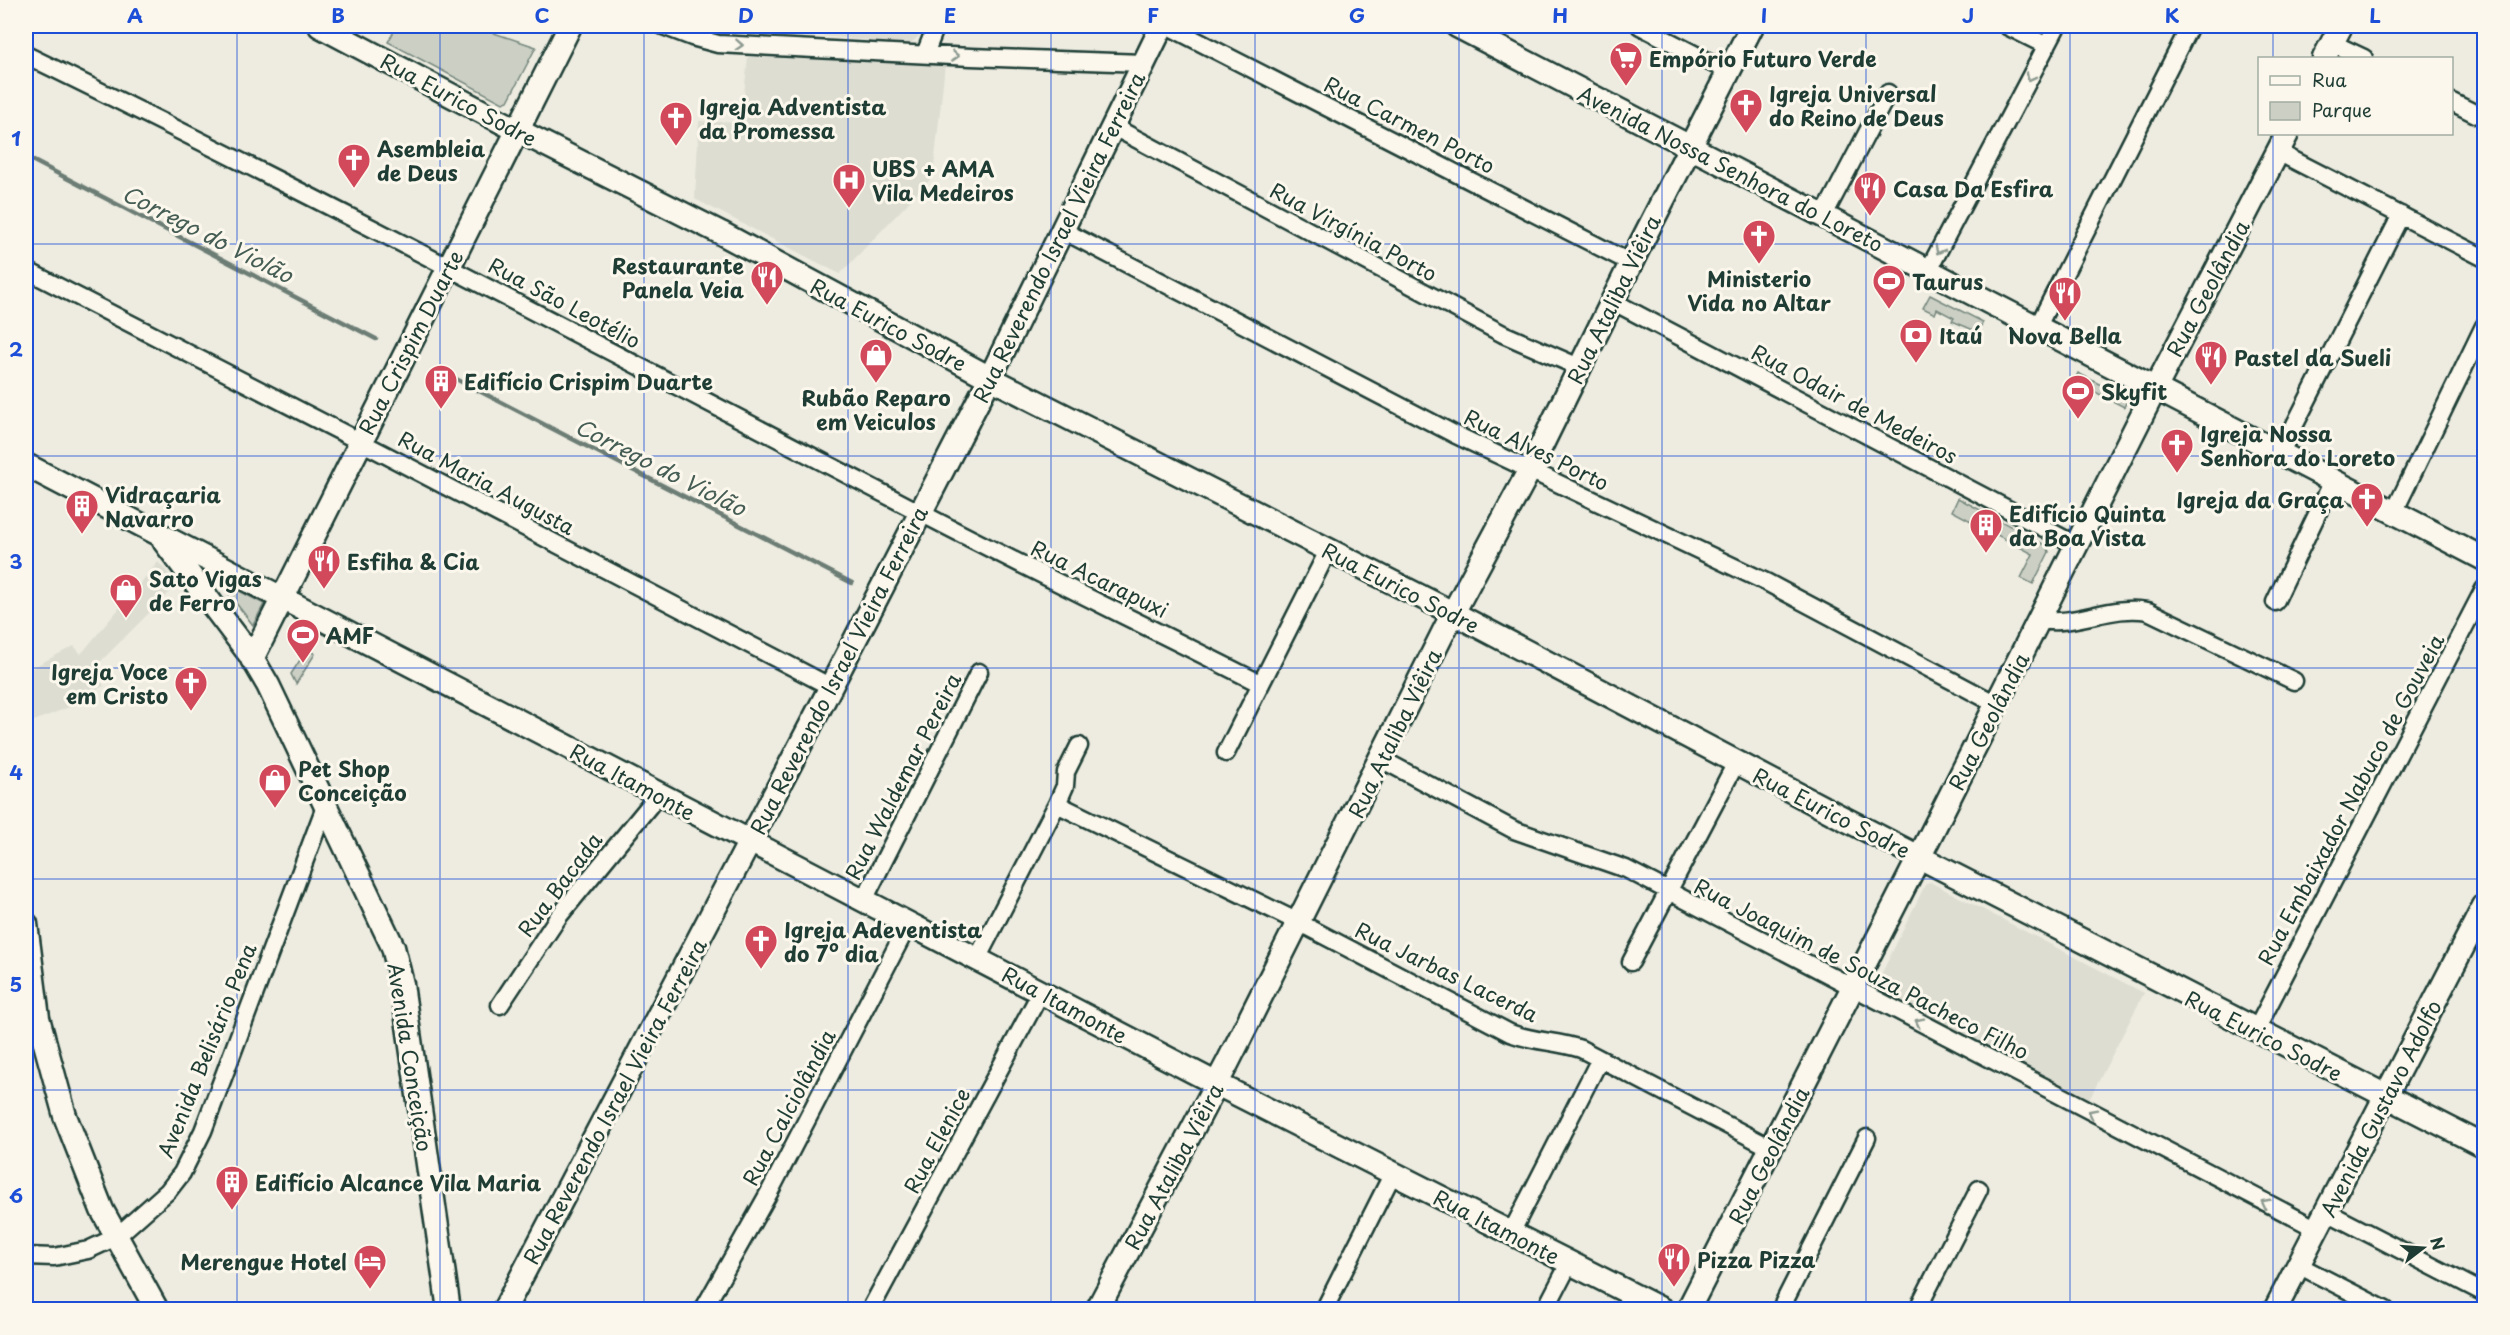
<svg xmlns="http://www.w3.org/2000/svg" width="2510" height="1335" font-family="'Playpen Sans',sans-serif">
	<rect width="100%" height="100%" fill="#eeece1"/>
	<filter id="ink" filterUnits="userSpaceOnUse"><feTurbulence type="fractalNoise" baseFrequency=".0167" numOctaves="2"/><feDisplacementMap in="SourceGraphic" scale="12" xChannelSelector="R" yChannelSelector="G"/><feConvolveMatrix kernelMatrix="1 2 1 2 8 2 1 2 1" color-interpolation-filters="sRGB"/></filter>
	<g filter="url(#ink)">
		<path fill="#ddddd2" d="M710,26h214l-3,8 -11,10z
			M748,57l197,7 -11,103 -4,13 -90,94 -145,-75 4,-78 42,2z
			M158,562l20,22 -85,85 11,17 -19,8 2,6 -61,24v-53l48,-25 7,8z
			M1930,882l214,111 -55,107 -212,-110 -1,-5 49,-100z"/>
		<path fill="#cbcfc4" stroke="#75867c" stroke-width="1.5" d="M397,26h76l63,21 -28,54 -5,2 -115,-61z
			M1930,295l53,27 -5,10 -26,-11 2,-3 -17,-9 -2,5 -12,-6z
			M2078,373l50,26 -4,8 -50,-26z
			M1958,498l89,48 2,6 -16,32 -12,-6 12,-24 -81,-43z
			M218,580l46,24 -11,21z
			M307,649l8,5 -19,30 -5,-10z"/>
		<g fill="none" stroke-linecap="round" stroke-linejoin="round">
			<path stroke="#6c7d74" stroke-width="4.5" d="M26,157l350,182
				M456,379l396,204"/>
			<g stroke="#1f3d34" stroke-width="21">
				<path id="street" d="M663,26l29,11 26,7 253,13 172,6
					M1168,26l463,237
					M1640,26l89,46
					M2007,26l40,20
					M2332,43l32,15
					M925,54l11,-28
					M26,55c292,142 579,294 868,444 121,64 245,123 367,185
					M2452,102l32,16
					M1112,126l391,208 76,33
					M2278,152l206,106
					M1823,217l65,-124
					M1062,230l392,204 314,149 228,121
					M26,270l358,184 447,233
					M1928,271l129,-245
					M1612,301l464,244
					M2037,328l153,-302
					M2280,454l121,-239
					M2394,512l90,-186
					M2275,602l58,-121
					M2039,620c37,7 72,-16 109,-9l146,70
					M1226,753l102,-202
					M1381,759l133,71 112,39 691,360
					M1057,804l241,118 212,111c24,9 47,8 71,16l190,99
					M864,900l115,-228
					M977,959l80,-155 8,-18 1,-14 13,-26
					M1631,962l105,-199
					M500,1005l59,-89 100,-122
					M2256,1030l228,-441
					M2327,1212l157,81
					M1511,1233l89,-174
					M26,1256l28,1 34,-7 28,-13 52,-46 14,-18 21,-42 123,-327
					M2298,1265l88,45
					M703,1310l67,-119 139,-268
					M870,1310l171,-318
					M1324,1310l69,-137
					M1545,1310l25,-48
					M1780,1310l87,-172
					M1917,1310l62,-121"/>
			</g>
			<g stroke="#1f3d34" stroke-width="27">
				<path id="secondary" d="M320,26l197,104 204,103 269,145 463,235 384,202 647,331
					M1457,26l1027,533
					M2324,58l17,-32
					M26,465l1191,619 446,226
					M164,541l87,115 17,29 125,262 9,37 47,326
					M252,659l318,-633
					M26,924l12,94 27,98 37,94 55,100
					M504,1310l321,-612 165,-320 172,-352
					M1097,1310l131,-248 225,-449 76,-142 108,-220 115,-225
					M1688,1310l241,-472 226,-449 132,-255
					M2275,1310l209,-404"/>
			</g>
			<use href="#street" stroke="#fbf7ec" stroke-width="16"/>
			<use href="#secondary" stroke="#fbf7ec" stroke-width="22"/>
		</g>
		<defs><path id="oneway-chevron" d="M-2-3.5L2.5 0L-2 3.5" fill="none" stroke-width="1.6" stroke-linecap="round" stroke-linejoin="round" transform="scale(1.5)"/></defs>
		<g stroke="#8d9a90">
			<use href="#oneway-chevron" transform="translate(739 45) rotate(4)"/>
			<use href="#oneway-chevron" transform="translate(955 56) rotate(4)"/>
			<use href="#oneway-chevron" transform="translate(2030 77) rotate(118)"/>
			<use href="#oneway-chevron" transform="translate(1939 250) rotate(118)"/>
			<use href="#oneway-chevron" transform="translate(1919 1022) rotate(-153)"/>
			<use href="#oneway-chevron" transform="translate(2092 1113) rotate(-153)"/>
			<use href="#oneway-chevron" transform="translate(2265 1203) rotate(-153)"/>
		</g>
	</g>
	<path fill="none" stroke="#1d4ed8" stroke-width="1.5" stroke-opacity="0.55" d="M237,26v1284M440,26v1284M644,26v1284M848,26v1284M1051,26v1284M1255,26v1284M1459,26v1284M1662,26v1284M1866,26v1284M2070,26v1284M2273,26v32M2273,134v1176M26,244h2458M26,456h2458M26,668h2458M26,879h2458M26,1090h2458"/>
	<defs>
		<g id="supermarket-pin" transform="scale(1.725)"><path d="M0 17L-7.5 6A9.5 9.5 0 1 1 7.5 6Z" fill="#d1495b" stroke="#fbf7ec"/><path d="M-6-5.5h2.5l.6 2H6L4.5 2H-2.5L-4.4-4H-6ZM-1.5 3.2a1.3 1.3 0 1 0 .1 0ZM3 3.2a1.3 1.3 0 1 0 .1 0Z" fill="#fff"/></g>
		<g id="church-pin" transform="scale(1.725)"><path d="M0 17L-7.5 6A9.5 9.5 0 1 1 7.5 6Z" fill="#d1495b" stroke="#fbf7ec"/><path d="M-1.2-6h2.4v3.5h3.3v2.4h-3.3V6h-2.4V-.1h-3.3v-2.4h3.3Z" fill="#fff"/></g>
		<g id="hospital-pin" transform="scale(1.725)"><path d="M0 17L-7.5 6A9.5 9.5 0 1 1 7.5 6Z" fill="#d1495b" stroke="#fbf7ec"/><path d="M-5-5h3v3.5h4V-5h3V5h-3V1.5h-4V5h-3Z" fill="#fff"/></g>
		<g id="restaurant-pin" transform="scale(1.725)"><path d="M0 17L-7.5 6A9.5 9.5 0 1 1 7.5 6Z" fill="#d1495b" stroke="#fbf7ec"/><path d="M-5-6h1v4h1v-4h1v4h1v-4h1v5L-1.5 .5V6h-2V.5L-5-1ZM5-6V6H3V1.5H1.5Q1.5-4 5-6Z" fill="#fff"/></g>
		<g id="stadium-pin" transform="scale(1.725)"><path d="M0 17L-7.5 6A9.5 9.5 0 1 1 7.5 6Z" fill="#d1495b" stroke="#fbf7ec"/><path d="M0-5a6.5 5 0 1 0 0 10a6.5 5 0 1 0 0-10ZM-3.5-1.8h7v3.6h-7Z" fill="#fff"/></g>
		<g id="bank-pin" transform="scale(1.725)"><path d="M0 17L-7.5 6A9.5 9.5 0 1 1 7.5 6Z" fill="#d1495b" stroke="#fbf7ec"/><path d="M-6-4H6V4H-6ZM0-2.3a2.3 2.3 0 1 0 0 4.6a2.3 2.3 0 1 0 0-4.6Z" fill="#fff"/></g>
		<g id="shop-pin" transform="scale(1.725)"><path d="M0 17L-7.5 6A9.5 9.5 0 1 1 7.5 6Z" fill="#d1495b" stroke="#fbf7ec"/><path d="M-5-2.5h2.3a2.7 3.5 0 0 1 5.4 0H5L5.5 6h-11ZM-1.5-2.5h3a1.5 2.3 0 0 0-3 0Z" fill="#fff"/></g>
		<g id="building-pin" transform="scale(1.725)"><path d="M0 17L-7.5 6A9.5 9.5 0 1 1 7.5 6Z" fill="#d1495b" stroke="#fbf7ec"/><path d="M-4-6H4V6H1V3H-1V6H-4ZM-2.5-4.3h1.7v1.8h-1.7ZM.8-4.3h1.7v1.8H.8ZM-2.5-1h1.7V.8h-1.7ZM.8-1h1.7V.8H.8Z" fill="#fff"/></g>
		<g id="hotel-pin" transform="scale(1.725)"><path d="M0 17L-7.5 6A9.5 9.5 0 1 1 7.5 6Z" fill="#d1495b" stroke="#fbf7ec"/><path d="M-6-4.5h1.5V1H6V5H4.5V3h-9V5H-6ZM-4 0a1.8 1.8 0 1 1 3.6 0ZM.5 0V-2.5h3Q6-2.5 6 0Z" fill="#fff"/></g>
	</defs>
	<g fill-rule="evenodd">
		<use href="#supermarket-pin" x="1626" y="58"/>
		<use href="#church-pin" x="1746" y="105"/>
		<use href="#church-pin" x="676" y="118"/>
		<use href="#church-pin" x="354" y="160"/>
		<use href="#hospital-pin" x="849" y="180"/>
		<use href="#restaurant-pin" x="1870" y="188"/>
		<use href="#church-pin" x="1759" y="236"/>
		<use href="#restaurant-pin" x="767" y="277"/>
		<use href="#stadium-pin" x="1889" y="281"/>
		<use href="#restaurant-pin" x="2065" y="293"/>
		<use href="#bank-pin" x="1916" y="335"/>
		<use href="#shop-pin" x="876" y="355"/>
		<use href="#restaurant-pin" x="2211" y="357"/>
		<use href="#building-pin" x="441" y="381"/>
		<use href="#stadium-pin" x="2078" y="391"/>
		<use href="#church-pin" x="2177" y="445"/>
		<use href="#church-pin" x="2367" y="499"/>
		<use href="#building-pin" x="82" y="506"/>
		<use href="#building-pin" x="1986" y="525"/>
		<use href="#restaurant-pin" x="324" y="561"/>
		<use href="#shop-pin" x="126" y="590"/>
		<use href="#stadium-pin" x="303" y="635"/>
		<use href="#church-pin" x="191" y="683"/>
		<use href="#shop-pin" x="275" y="780"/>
		<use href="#church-pin" x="761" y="941"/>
		<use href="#building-pin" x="232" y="1182"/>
		<use href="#restaurant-pin" x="1674" y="1259"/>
		<use href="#hotel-pin" x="370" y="1261"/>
	</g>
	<g text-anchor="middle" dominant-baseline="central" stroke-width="6" stroke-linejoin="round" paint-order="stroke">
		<g font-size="21" font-weight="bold" fill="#1f3d34" stroke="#fbf7ec" text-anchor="start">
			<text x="1649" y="58">Empório Futuro Verde</text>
			<text x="1769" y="93">Igreja Universal<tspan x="1769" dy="24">do Reino de Deus</tspan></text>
			<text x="699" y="106">Igreja Adventista<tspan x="699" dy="24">da Promessa</tspan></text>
			<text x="377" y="148">Asembleia<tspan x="377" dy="24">de Deus</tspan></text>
			<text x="872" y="168">UBS + AMA<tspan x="872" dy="24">Vila Medeiros</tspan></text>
			<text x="1893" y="188">Casa Da Esfira</text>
			<text x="744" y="265" text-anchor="end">Restaurante<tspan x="744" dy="24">Panela Veia</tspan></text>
			<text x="1759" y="278" text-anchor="middle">Ministerio<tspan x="1759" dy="24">Vida no Altar</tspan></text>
			<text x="1912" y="281">Taurus</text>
			<text x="1939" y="335">Itaú</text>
			<text x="2065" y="335" text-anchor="middle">Nova Bella</text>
			<text x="2234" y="357">Pastel da Sueli</text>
			<text x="464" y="381">Edifício Crispim Duarte</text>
			<text x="2101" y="391">Skyfit</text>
			<text x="876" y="397" text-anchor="middle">Rubão Reparo<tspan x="876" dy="24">em Veiculos</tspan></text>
			<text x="2200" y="433">Igreja Nossa<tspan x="2200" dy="24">Senhora do Loreto</tspan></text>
			<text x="105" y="494">Vidraçaria<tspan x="105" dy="24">Navarro</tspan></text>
			<text x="2344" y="499" text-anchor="end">Igreja da Graça</text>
			<text x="2009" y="513">Edifício Quinta<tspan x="2009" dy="24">da Boa Vista</tspan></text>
			<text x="347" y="561">Esfiha &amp; Cia</text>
			<text x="149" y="578">Sato Vigas<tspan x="149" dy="24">de Ferro</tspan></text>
			<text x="326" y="635">AMF</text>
			<text x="168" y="671" text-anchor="end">Igreja Voce<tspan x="168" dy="24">em Cristo</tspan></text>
			<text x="298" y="768">Pet Shop<tspan x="298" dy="24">Conceição</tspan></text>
			<text x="784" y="929">Igreja Adeventista<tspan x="784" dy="24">do 7º dia</tspan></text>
			<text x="255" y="1182">Edifício Alcance Vila Maria</text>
			<text x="1697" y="1259">Pizza Pizza</text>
			<text x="347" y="1261" text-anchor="end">Merengue Hotel</text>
		</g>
		<g font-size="21" fill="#1f3d34" stroke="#fbf7ec">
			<text transform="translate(459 99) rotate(28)">Rua Eurico Sodre</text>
			<text transform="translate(1410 124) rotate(27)">Rua Carmen Porto</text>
			<text transform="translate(1731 168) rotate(27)">Avenida Nossa Senhora do Loreto</text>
			<text transform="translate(1354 231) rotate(28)">Rua Virgínia Porto</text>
			<text transform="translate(1058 237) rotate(-64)">Rua Reverendo Israel Vieira Ferreira</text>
			<text transform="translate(2207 288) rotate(-62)">Rua Geolândia</text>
			<text transform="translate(1613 299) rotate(-64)">Rua Ataliba Viêira</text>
			<text transform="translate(565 302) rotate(28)">Rua São Leotélio</text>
			<text transform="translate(889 324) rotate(28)">Rua Eurico Sodre</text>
			<text transform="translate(410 342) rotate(-63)">Rua Crispim Duarte</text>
			<text transform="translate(1855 403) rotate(28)">Rua Odair de Medeiros</text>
			<text transform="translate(1537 449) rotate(26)">Rua Alves Porto</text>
			<text transform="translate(487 482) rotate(28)">Rua Maria Augusta</text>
			<text transform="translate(1100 578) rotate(26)">Rua Acarapuxi</text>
			<text transform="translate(1401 587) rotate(27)">Rua Eurico Sodre</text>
			<text transform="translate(838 670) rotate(-63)">Rua Reverendo Israel Vieira Ferreira</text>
			<text transform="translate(1988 721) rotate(-63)">Rua Geolândia</text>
			<text transform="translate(1394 733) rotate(-64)">Rua Ataliba Viêira</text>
			<text transform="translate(902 776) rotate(-63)">Rua Waldemar Pereira</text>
			<text transform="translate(633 781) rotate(28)">Rua Itamonte</text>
			<text transform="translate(2350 799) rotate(-62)">Rua Embaixador Nabuco de Gouveia</text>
			<text transform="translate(1832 812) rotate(27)">Rua Eurico Sodre</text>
			<text transform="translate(559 884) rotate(-53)">Rua Bacada</text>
			<text transform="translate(1862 968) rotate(27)">Rua Joaquim de Souza Pacheco Filho</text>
			<text transform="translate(1447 971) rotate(26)">Rua Jarbas Lacerda</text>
			<text transform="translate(1065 1004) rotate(28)">Rua Itamonte</text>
			<text transform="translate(2264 1035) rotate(27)">Rua Eurico Sodre</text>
			<text transform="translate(206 1050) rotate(-68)">Avenida Belisário Pena</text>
			<text transform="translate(411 1057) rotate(81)">Avenida Conceição</text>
			<text transform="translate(614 1101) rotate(-62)">Rua Reverendo Israel Vieira Ferreira</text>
			<text transform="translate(788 1107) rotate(-62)">Rua Calciolândia</text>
			<text transform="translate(2380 1108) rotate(-63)">Avenida Gustavo Adolfo</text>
			<text transform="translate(936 1140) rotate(-62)">Rua Elenice</text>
			<text transform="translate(1768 1155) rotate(-63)">Rua Geolândia</text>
			<text transform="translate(1173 1166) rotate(-62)">Rua Ataliba Viêira</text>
			<text transform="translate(1497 1226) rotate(27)">Rua Itamonte</text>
		</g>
		<g font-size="22" font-style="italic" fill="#455d54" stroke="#fbf7ec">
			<text transform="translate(208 233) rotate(27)">Corrego do Violão</text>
			<text transform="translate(661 466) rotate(27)">Corrego do Violão</text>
		</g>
	</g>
	<rect width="2510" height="1335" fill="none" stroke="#fbf7ec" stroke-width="66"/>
	<rect x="2258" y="57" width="195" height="78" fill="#fbf7ec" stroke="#a3ada2" stroke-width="1.5"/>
	<rect x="2270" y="76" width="30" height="9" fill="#fbf7ec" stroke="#a3ada2" stroke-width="1.5"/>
	<text x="2312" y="87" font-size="18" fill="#1f3d34">Rua</text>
	<rect x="2270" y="102" width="30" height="18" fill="#cbcfc4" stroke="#a3ada2" stroke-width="1.5"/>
	<text x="2312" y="117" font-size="18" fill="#1f3d34">Parque</text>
	<g transform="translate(2423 1248) rotate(73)" stroke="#fbf7ec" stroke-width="4.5" paint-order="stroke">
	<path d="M0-4.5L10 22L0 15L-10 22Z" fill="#1f3d34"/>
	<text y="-9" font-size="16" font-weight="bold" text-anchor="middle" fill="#1f3d34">N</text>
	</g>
	<rect x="33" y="33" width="2444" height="1269" fill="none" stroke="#1d4ed8" stroke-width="2"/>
	<g font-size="20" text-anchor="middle" font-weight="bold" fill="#1d4ed8">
		<text x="135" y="23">A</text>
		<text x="338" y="23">B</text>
		<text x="542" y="23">C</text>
		<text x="746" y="23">D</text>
		<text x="950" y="23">E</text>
		<text x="1153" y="23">F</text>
		<text x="1357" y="23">G</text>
		<text x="1560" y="23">H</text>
		<text x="1764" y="23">I</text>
		<text x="1968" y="23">J</text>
		<text x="2172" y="23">K</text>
		<text x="2375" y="23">L</text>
		<text x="16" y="146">1</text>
		<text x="16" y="357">2</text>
		<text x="16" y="569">3</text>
		<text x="16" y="780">4</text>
		<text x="16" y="992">5</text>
		<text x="16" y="1203">6</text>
	</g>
</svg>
